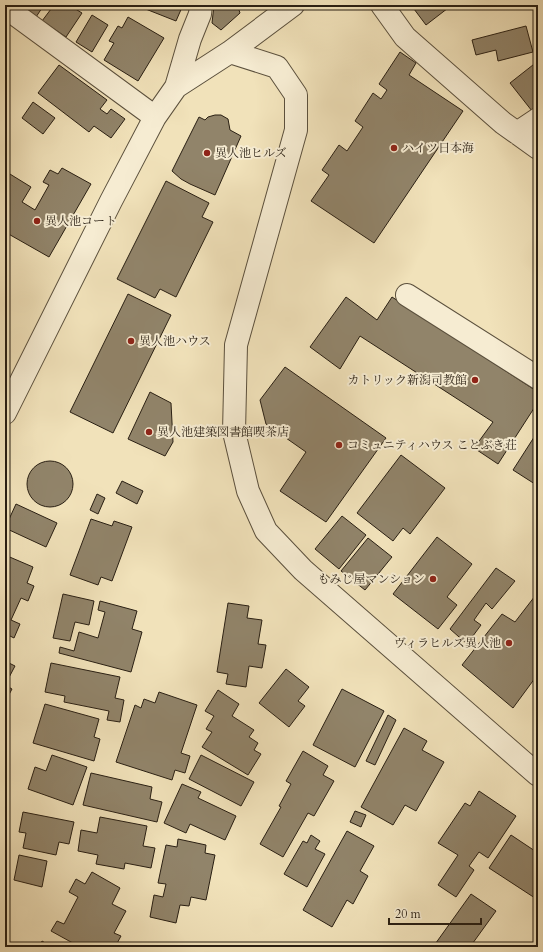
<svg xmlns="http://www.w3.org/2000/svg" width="543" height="952" font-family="Cardo,'Noto Serif JP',serif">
	<rect width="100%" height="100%" fill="#f1e2ba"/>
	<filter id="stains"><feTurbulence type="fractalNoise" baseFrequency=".005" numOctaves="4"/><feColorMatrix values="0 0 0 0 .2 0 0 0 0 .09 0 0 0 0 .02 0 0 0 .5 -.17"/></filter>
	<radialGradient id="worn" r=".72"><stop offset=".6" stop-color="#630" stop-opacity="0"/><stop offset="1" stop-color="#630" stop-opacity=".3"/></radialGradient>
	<path fill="#91846a" stroke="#291f13" d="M19,5h25l-8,12z
		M54,5h15l13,8 -16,24 -24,-16z
		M139,5h44l-7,16 -38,-15z
		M214,5h26l-2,2 2,6 -19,17 -9,-7z
		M411,5h41l-26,20z
		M92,15l16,10 -16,27 -16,-10z
		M128,17l36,21 -26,43 -34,-21 10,-17 -5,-2 9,-15 4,2z
		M526,26l7,26 -35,9 -2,-11 -20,5 -4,-15z
		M400,52l16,11 -7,12 54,36 -89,132 -63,-42 18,-26 -7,-5 17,-25 8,6 16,-24 -8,-6 18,-28 8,6 6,-9 -8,-6z
		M538,61v45l-6,5 -22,-28z
		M59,65l48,35 -7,9 7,5 4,-5 14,10 -14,19 -17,-12 -5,6 -51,-39z
		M33,102l22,16 -12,16 -21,-16z
		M215,115h6l7,4 2,11 11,6 -26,59 -25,-11 -9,-5 -9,-8 27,-54 6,3 3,-3z
		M62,168l29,16 -42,73 -44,-25v-61l26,16 -9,15 13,8 14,-25 -6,-3 7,-12 8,4z
		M166,181l43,22 -7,14 11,5 -37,75 -16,-8 -5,9 -38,-19z
		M128,294l43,21 -58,118 -43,-21z
		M346,297l31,23 15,-23 146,95v10l-40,62 -24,-16 19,-26 -133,-86 -20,33 -30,-22z
		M285,367l101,71 -60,84 -46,-31 26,-39 -40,-28 -6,-24z
		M150,392l21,11 2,39 -8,14 -37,-17z
		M538,431v55l-25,-16z
		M401,455l44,33 -35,46 -7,-6 -10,13 -36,-28z
		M27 484a23 23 0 1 1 46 0a23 23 0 1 1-46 0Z
		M122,481l21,10 -6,13 -21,-11z
		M97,494l8,4 -7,16 -8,-4z
		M16,504l41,19 -11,24 -41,-19z
		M342,516l24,19 -27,34 -24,-20z
		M91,519l21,7 2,-5 18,6 -20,54 -11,-4 -3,8 -28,-10z
		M437,537l35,27 -25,33 10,8 -19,24 -45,-35z
		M368,538l24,19 -27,33 -24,-19z
		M5,555l28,12 -6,16 7,3 -6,15 -7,-3 -10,22 9,4 -6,14 -8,-4 -1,2z
		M496,568l19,13 -23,28 -6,-6 -12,17 7,5 -14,19 -17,-15z
		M63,594l31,7 -5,24 -14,-3 -5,19 -17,-3z
		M535,596l3,2v76l-25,34 -51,-43 40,-51 13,8z
		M100,601l37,10 -5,18 10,3 -11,40 -72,-19 1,-6 14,4 5,-19 19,6 7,-26 -7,-2z
		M228,603l21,3 -2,12 15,2 -4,24 8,1 -4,23 -13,-2 -3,21 -20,-3 2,-10 -11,-2z
		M5,661l10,5 -10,19 7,4 -7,13z
		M51,663l69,14 -5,21 9,2 -4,22 -13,-2 2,-9 -45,-9 1,-6 -20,-4z
		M286,669l23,18 -11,14 7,5 -16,21 -30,-24z
		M342,689l42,22 -29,56 -42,-22z
		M218,690l21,14 -7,12 22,14 -5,7 9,6 -4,7 7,4 -13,21 -46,-28 10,-15 -6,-3 8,-13 -9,-5z
		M159,692l38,13 -16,48 9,3 -5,17 -10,-3 -3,10 -56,-18 19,-57 6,3 3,-9 11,4z
		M45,704l54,15 -5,18 6,2 -6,22 -61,-18z
		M388,715l8,5 -21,45 -9,-4z
		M404,728l23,13 -5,9 22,12 -28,49 -11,-6 -12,20 -32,-18z
		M303,751l25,15 -5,9 11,6 -20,35 -6,-3 -25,44 -23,-13 21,-37 -2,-1 12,-22 -5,-3z
		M52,755l35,12 -14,38 -45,-16 7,-22 11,4z
		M201,755l53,27 -13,24 -52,-27z
		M91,773l61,14 -2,12 12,3 -5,20 -74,-17z
		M182,784l19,8 -3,6 38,18 -11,24 -35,-16 -4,9 -22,-10z
		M479,791l37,25 -28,42 -9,-6 -10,14 5,4 -18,27 -18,-12 20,-30 -20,-12 27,-40 5,3z
		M355,811l11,4 -5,12 -11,-5z
		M23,812l51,10 -5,22 -10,-2 -3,13 -33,-7 3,-15 -7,-1z
		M100,817l47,9 -4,20 12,2 -4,20 -26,-5 -1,6 -28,-5 2,-9 -20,-4 3,-21 16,3z
		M347,831l27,15 -14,25 8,5 -15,28 -6,-4 -15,27 -29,-17z
		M311,835l9,6 -5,8 10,5 -18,33 -23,-13 19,-33 4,2z
		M511,835l27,18v47l-49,-32z
		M178,839l28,6 -1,8 10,2 -9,45 -15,-3 -2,9 -9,-1 -4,18 -26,-6 4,-22 9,2 3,-13 -8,-1 8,-38 11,2z
		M19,855l28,6 -5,26 -28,-7z
		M92,872l28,16 -8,16 14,7 -12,22 7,3 -6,11 -7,-3 -2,3h-26l-29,-16 6,-10 7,3 14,-27 -9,-5 7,-13 9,5z
		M471,894l25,17 -26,36h-37z
		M42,941l10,6h-13z"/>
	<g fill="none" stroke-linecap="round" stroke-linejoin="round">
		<g stroke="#5b503d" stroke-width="24">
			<path id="minor" d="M382,5l23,32 98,86 35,25
				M5,7l150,110
				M230,52l63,-47
				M176,87l14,-48 10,-25 1,-9
				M517,133l21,-14
				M407,295l131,83
				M5,413l106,-212 44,-84 21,-30 54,-35 47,15 19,28v35l-60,215 -2,87 14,59 18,40 37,39 235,205"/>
		</g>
		<use href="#minor" stroke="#f6ecd2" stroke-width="22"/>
	</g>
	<g fill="#8f2418" stroke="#f6ecd2" stroke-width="1.5">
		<circle cx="394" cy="148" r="4"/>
		<circle cx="207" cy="153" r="4"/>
		<circle cx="37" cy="221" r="4"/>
		<circle cx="131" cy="341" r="4"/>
		<circle cx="475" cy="380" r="4"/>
		<circle cx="149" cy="432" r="4"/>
		<circle cx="339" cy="445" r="4"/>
		<circle cx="433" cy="579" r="4"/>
		<circle cx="509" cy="643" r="4"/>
	</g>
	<g text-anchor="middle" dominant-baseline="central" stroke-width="4" stroke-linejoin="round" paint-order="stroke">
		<g font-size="12" fill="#291f13" stroke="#f6ecd2" text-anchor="start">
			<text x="402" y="148">ハイツ日本海</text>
			<text x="215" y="153">異人池ヒルズ</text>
			<text x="45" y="221">異人池コート</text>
			<text x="139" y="341">異人池ハウス</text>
			<text x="467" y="380" text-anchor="end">カトリック新潟司教館</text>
			<text x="157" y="432">異人池建築図書館喫茶店</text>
			<text x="347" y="445">コミュニティハウス ことぶき荘</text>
			<text x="425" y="579" text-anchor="end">もみじ屋マンション</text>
			<text x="501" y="643" text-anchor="end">ヴィラヒルズ異人池</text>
		</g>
	</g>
	<rect width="543" height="952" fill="none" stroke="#f1e2ba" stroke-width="20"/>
	<rect x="6" y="6" width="531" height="940" fill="none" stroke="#291f13" stroke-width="2"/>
	<rect x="10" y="10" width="523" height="932" fill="none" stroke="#291f13"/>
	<path d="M389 918v6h92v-6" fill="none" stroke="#291f13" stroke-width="2"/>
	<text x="395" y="918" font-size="12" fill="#291f13" stroke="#f6ecd2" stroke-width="3" paint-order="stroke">20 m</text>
	<rect width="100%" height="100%" filter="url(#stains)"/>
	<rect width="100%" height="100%" fill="url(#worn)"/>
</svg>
